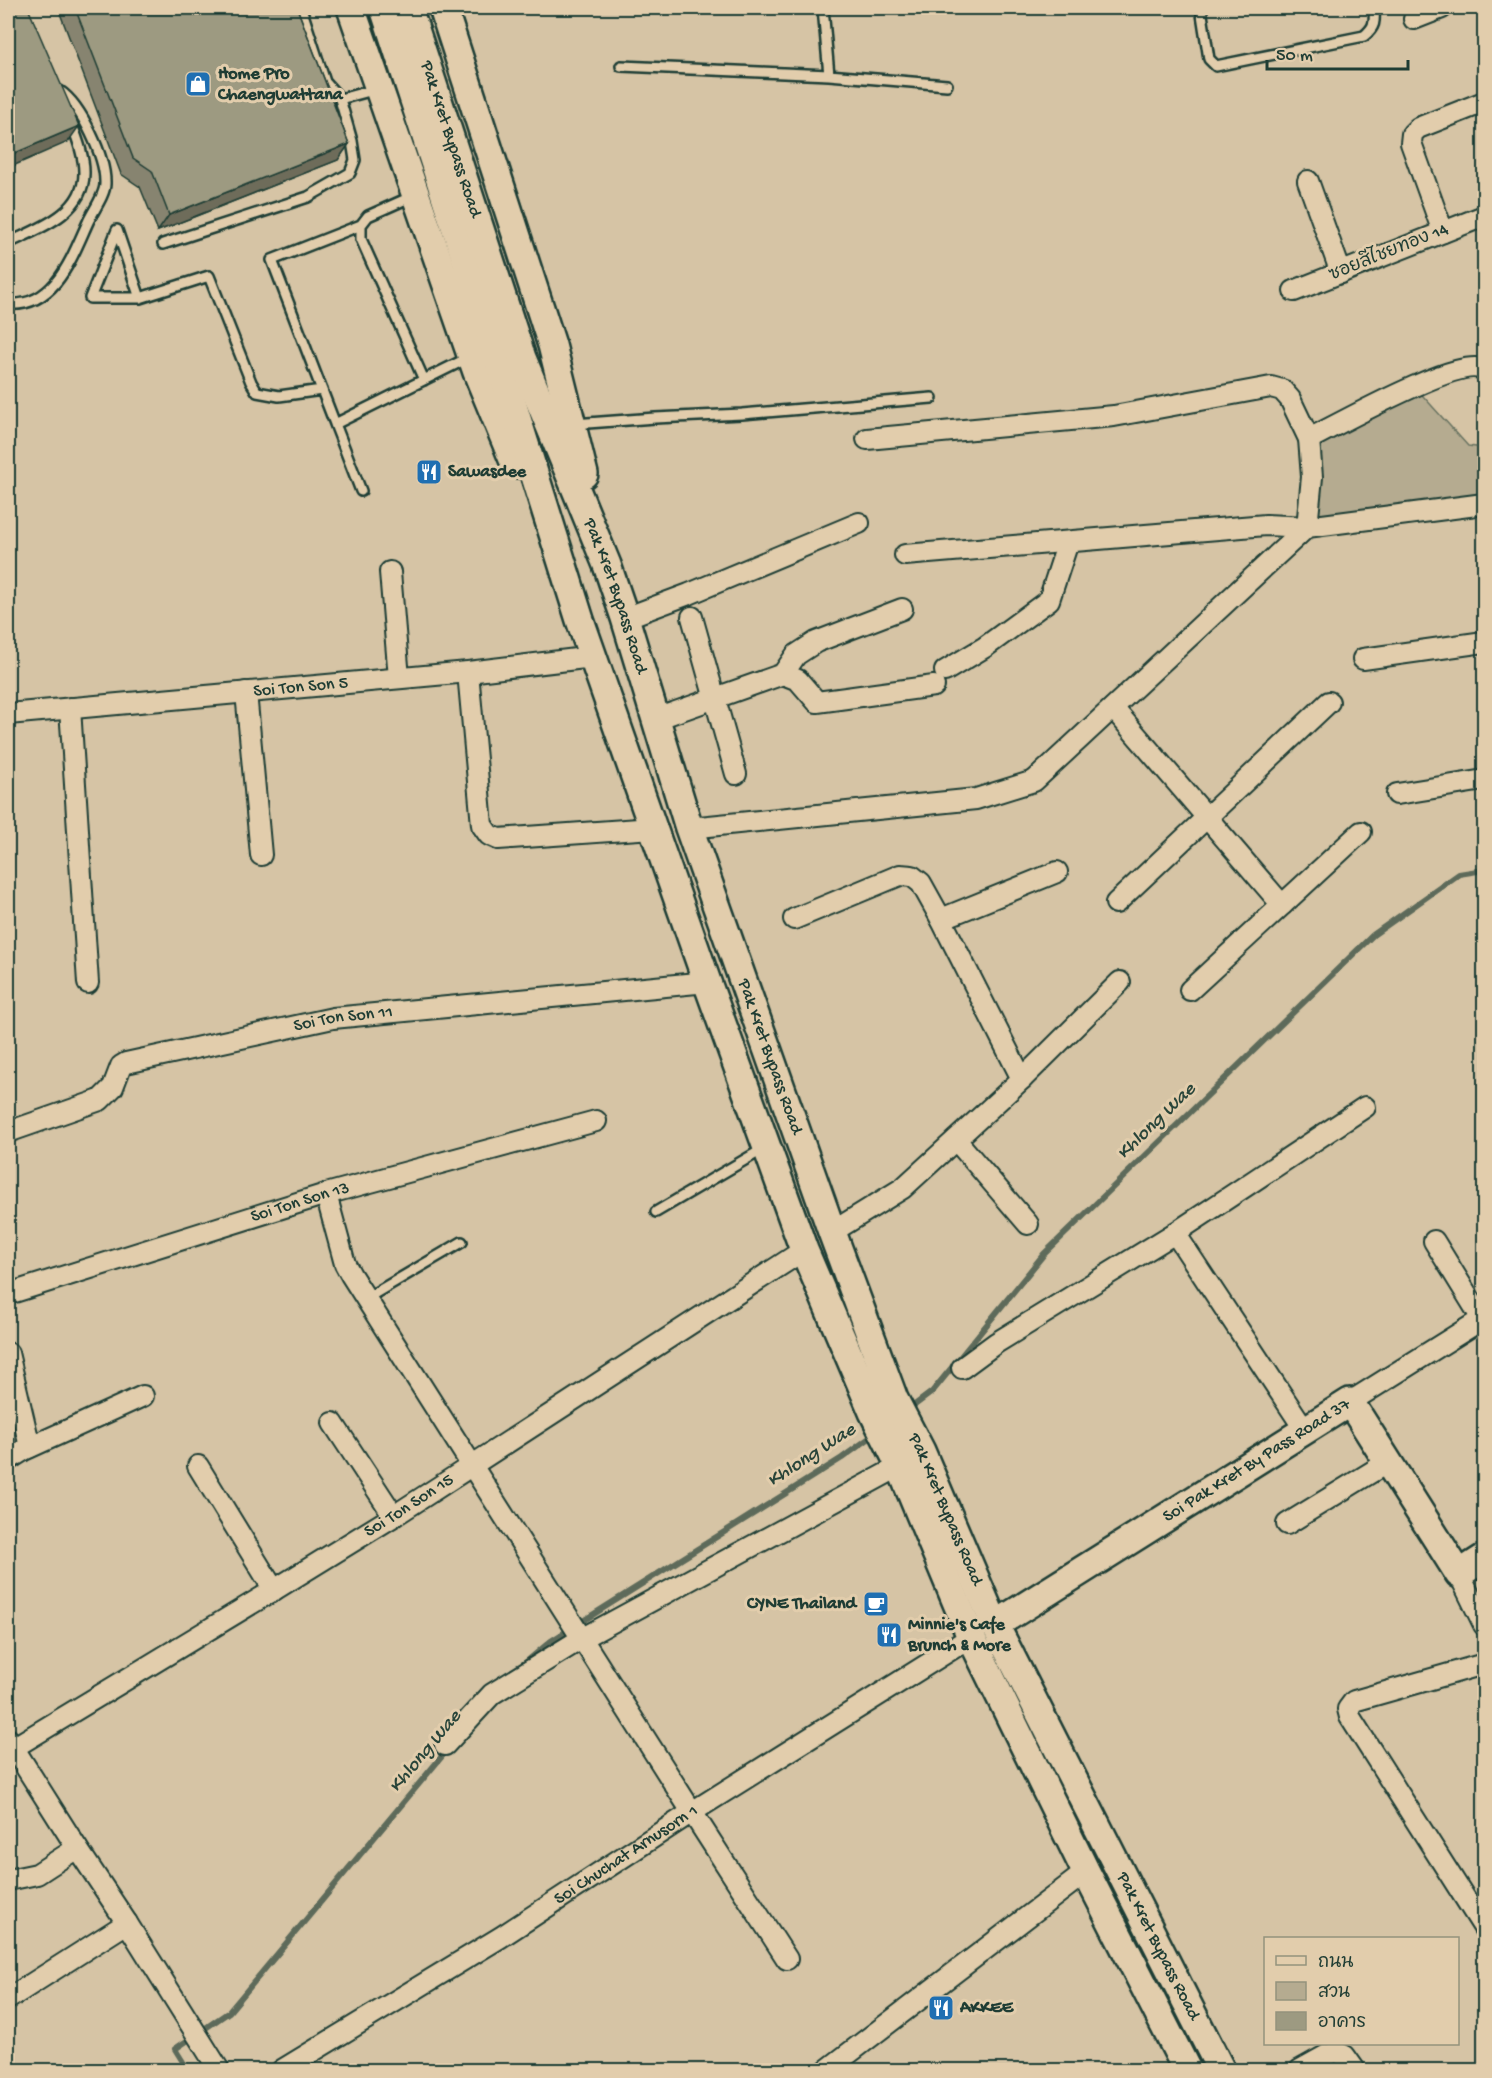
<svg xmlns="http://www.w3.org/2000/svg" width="1492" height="2078" font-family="'Gochi Hand','Playpen Sans Thai',sans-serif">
	<rect width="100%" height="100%" fill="#d6c4a5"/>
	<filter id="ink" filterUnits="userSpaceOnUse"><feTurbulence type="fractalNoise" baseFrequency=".0167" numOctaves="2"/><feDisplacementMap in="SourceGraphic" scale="12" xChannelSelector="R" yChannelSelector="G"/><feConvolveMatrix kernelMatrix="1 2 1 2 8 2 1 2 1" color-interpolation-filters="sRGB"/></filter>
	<g filter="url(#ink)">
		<path fill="#b5ab90" stroke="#6a7462" stroke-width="1.5" d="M1414,386l54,60 16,2v56l-177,23 2,-88z"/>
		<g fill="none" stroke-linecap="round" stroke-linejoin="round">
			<path stroke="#5d6b5a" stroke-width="6" d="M908,1410l24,-18 112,-138 329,-319 86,-61 25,-4
				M525,1663l26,-22 291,-183 33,-24
				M188,2070l-13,-21 54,-37 219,-263"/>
			<g stroke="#1f3d34" stroke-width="14">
				<path id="lane" d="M301,8l24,74 15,17 37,-10
					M823,8l6,67
					M1201,8l8,51 7,7 148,-30c11,-9 11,-14 10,-28
					M621,66l208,9 118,10
					M413,196l-45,20 -7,9v14l63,141
					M8,243c30,-14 77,-30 76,-71 0,-16 -7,-35 -13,-49
					M163,244l145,-47 42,-24 5,-13 -3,-19 -12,-42
					M140,298l-23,-68 -27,68h50l69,-22 42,106 6,10 22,4 43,-6
					M8,304c47,4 64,-47 80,-82 5,-11 17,-27 17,-38 1,-26 -24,-79 -45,-93
					M335,424l-63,-164 89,-35
					M574,424l81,-6 87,-4 190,-16
					M361,491l-26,-67 135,-67
					M656,1212l109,-64
					M365,1299l97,-57"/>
			</g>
			<g stroke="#1f3d34" stroke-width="24">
				<g id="street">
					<path d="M1414,19l28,-11"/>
					<path d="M1308,181l33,92"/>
					<path d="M1443,232l-32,-89 1,-9 6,-6 66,-26"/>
					<path d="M1294,291l190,-75"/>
					<path d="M1309,439c28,-14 152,-84 175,-69"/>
					<path d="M905,555l361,-30 41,2 177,-23"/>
					<path d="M390,572l9,106"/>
					<path d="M692,617l44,157"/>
					<path d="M625,618l64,-24 170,-71"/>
					<path d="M1363,659l121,-17"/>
					<path d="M945,671l40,-24 64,-47 19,-58"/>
					<path d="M468,672l14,153 7,10 9,4 155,-11"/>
					<path d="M783,674l15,6 19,22 117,-16"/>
					<path d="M246,692l15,163"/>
					<path d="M70,708l18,275"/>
					<path d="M1113,708l169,197"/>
					<path id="s1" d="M8,714l460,-42 125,-15"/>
					<path d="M656,719l127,-45 13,-19 20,-13 86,-33"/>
					<path d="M1397,794l87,-14"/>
					<path d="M689,828l287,-29 58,-18 273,-254 5,-50 -3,-38 -19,-40 -8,-9 -11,-3 -157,29 -247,23"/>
					<path d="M1116,903l213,-201"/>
					<path d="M794,919l106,-44 12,1 9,7 20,36 81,160 -119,109 -71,44"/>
					<path d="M941,919l116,-47"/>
					<path d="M1190,990l171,-158"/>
					<path d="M1022,1079l98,-97"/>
					<path id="s2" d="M8,1132l92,-32 13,-13 8,-21 5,-3 207,-45 374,-36"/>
					<path d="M956,1140l72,84"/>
					<path d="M326,1194l19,70 6,11 341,537 95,147"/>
					<path d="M1175,1233l130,197"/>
					<path d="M1434,1241l48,78"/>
					<path id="s3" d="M8,1294l318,-100 270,-73"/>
					<path d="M8,1353l22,94"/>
					<path d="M962,1368l34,-25 179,-110 190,-126"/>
					<path d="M1350,1402l134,-84"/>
					<path d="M333,1423l61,93"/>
					<path d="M8,1460l16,-10 119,-54"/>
					<path d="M198,1466l76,124"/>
					<path d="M1287,1524l101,-62"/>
					<path d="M1459,1574l25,51"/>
					<path d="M1484,1664l-130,37 -6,8 2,8 134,211"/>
					<path d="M8,1739l69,109 50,75 92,147"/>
					<path d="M445,1745l47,-51 89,-55 319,-173"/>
					<path id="s4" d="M8,1751l266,-161 120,-74 410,-266"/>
					<path d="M8,1880l29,-6 40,-26"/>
					<path d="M8,1999l119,-76"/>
					<path id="s5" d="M282,2070l219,-133 191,-125 279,-175"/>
					<path d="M827,2070l259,-198"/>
					<path d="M1300,2070l27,-15 10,-3 8,4 10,14"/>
				</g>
			</g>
			<g stroke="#1f3d34" stroke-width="32">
				<g id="secondary">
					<path d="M351,8l126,364 38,92"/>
					<path d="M384,8l114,350 82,262 127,362 97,268 69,162 27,54 71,171 115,235 101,198"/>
					<path id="s6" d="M408,8l114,350 85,207 18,53 64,210 143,404 62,167 27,52 74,174 226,445"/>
					<path d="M443,8l109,337 32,129"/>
					<path id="s7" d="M995,1625l355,-223 109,172 25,-16"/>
				</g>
			</g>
			<use href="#lane" stroke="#e2cdac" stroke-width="9"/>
			<use href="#street" stroke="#e2cdac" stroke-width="20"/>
			<use href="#secondary" stroke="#e2cdac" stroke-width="27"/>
		</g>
		<path fill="#87846f" stroke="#1f3d34" stroke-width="1.5" d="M58,8h239l52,136 -11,16 -180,71 -18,-44 -19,-13z"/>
		<path fill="#6e6c5a" stroke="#1f3d34" stroke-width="1.5" d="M79,126l-11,16 -60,26v-12z
			M349,144l-11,16 -180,71 11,-16z"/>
		<path fill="#9d9a81" stroke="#1f3d34" stroke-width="1.5" d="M8,8h20l51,118 -71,30z
			M75,8h222l52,136 -180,71 -17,-44 -19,-13z"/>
	</g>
	<defs>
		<g id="shop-square" transform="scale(1.35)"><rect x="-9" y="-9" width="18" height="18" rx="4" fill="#1f6fb2" stroke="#e2cdac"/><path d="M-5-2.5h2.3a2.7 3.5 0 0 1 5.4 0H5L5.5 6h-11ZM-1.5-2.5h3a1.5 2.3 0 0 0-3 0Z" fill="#fff"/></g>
		<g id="restaurant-square" transform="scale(1.35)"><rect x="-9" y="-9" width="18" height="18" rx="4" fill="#1f6fb2" stroke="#e2cdac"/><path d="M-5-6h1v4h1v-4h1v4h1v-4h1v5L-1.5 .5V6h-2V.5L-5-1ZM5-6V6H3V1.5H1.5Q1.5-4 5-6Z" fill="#fff"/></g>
		<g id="cafe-square" transform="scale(1.35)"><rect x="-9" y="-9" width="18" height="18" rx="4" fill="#1f6fb2" stroke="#e2cdac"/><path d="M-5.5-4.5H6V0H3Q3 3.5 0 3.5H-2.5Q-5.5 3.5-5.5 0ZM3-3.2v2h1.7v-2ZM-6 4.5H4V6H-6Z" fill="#fff"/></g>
	</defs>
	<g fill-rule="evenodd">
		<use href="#shop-square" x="198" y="84"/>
		<use href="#restaurant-square" x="429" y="472"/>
		<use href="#cafe-square" x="876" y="1604"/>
		<use href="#restaurant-square" x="889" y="1635"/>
		<use href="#restaurant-square" x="941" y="2008"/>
	</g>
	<g text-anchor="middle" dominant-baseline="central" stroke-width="6" stroke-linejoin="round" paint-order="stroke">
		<g font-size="18" font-weight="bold" fill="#1f3d34" stroke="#e2cdac" text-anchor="start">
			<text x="218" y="74">Home Pro<tspan x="218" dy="21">Chaengwattana</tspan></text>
			<text x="448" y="472">Sawasdee</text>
			<text x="856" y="1604" text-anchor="end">CYNE Thailand</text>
			<text x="908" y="1625">Minnie's Cafe<tspan x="908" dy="21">Brunch &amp; More</tspan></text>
			<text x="960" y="2008">AKKEE</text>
		</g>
		<g font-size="18" fill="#1f3d34" stroke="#e2cdac">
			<text stroke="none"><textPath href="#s6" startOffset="138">Pak Kret Bypass Road</textPath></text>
			<text transform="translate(1389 253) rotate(-22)">ซอยสีไชยทอง 14</text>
			<text stroke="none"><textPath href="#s6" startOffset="624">Pak Kret Bypass Road</textPath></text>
			<text stroke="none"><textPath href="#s1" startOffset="294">Soi Ton Son 5</textPath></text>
			<text stroke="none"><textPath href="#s2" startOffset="366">Soi Ton Son 11</textPath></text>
			<text stroke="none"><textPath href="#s6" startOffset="1110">Pak Kret Bypass Road</textPath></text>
			<text stroke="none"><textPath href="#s3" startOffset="306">Soi Ton Son 13</textPath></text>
			<text stroke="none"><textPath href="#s7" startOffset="309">Soi Pak Kret By Pass Road 37</textPath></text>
			<text stroke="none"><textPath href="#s4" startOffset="470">Soi Ton Son 15</textPath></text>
			<text stroke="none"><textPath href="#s6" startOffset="1596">Pak Kret Bypass Road</textPath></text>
			<text stroke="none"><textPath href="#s5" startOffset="406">Soi Chuchat Arnusorn 1</textPath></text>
			<text stroke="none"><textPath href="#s6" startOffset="2082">Pak Kret Bypass Road</textPath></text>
		</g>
		<g font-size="20" font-style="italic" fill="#29453a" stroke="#e2cdac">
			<text transform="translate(1157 1122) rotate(-44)">Khlong Wae</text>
			<text transform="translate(812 1456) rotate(-33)">Khlong Wae</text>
			<text transform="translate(426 1752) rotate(-50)">Khlong Wae</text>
		</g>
	</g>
	<rect width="1492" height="2078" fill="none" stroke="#e2cdac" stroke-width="30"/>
	<rect x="15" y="15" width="1462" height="2048" fill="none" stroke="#1f3d34" stroke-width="2" filter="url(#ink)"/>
	<rect x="1264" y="1937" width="195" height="108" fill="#e2cdac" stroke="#94937c" stroke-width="1.5"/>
	<rect x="1276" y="1956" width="30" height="9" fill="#e2cdac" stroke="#94937c" stroke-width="1.5"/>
	<text x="1318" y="1967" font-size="18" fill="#1f3d34">ถนน</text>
	<rect x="1276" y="1982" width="30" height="18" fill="#b5ab90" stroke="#94937c" stroke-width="1.5"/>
	<text x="1318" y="1997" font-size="18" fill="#1f3d34">สวน</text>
	<rect x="1276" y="2012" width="30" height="18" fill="#9d9a81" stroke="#94937c" stroke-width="1.5"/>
	<text x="1318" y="2027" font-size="18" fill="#1f3d34">อาคาร</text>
	<path d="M1267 60v9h141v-9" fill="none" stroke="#1f3d34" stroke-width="3"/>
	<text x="1276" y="60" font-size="18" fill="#1f3d34" stroke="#e2cdac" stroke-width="4.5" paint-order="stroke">50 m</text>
</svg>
